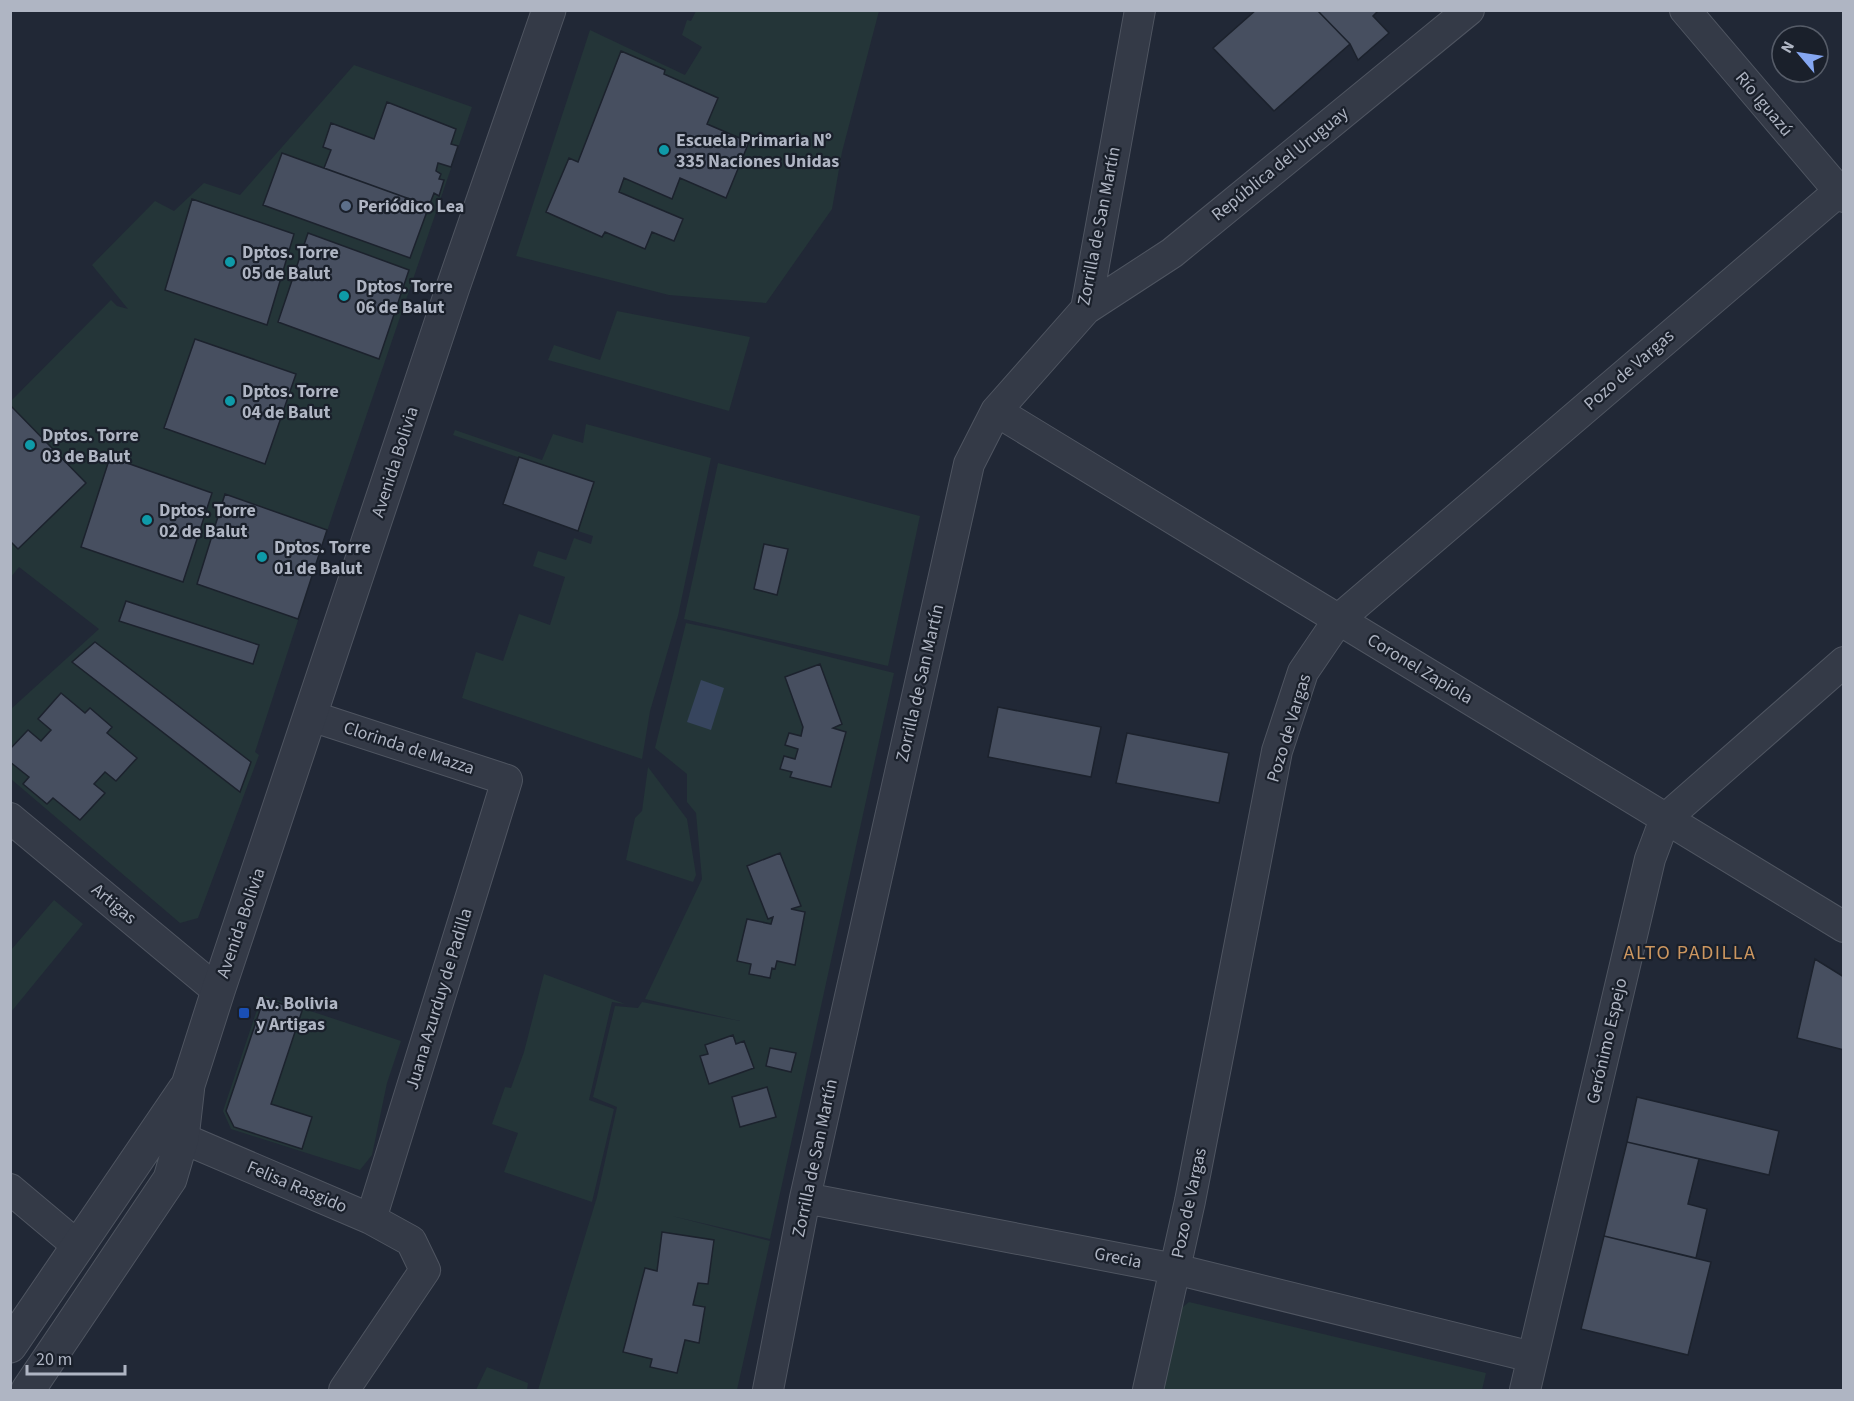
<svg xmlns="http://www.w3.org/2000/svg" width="1854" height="1401" font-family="'Source Sans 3',sans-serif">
	<rect width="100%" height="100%" fill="#212836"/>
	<path fill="#243538" d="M696,11h183l-37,141 -10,57 -66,94 -97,-8 -153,-39 74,-226 95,45 17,-28 -20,-12 5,-15 4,1z
		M354,65l118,42 -138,403 -79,242 4,3 -61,163 -18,5 -169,-144v-70l88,-80 -80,-62 -8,10v-176l100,-101 6,6 11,3 -36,-44 63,-64 19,10 30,-28 36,12z
		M617,311l133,26 -21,74 -181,-51 6,-15 46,15z
		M586,424l125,34 -33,158 -28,95 -8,48 -180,-61 14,-46 27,9 16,-47 31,11 15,-48 -32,-11 5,-15 28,9 8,-22 17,6 2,-8 -15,-5 15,-48 -140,-48 2,-5 87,30 11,-26 30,9z
		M718,463l202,53 -32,150 -204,-47z
		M686,623l39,8 169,42 -124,566 -98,-23 98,25 -33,149h-199l59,-193 20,-90 -24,-10 22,-91 23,2 4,-6 98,19 -95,-22 57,-120 -6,-66 -9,-11v-28l-32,-26z
		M648,767l39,52 9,56 -3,7 -67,-22 9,-42 7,-7z
		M54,900l29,24 -72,88v-62z
		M544,974l81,30 -13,-2 -23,98 25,9 -22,93 -88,-30 14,-39 -26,-9 13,-37 6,1 13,-36z
		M262,995l139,46 -14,42 -15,72 -12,15 -129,-41 -8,-18z
		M1189,1302l297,71 -4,17h-326l17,-75z
		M487,1367l41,16 -1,7h-51z"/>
	<path fill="#37455e" d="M701,680l23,8 -13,42 -24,-8z"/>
	<path fill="#474f60" stroke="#1c222d" stroke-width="1.5" d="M1256,10h61l33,34 -76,67 -61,-63z
		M1317,10h62l-6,6 16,17 -31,27 -8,-16z
		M621,51l44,19 -1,4 54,24 -11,26 42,18 -23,56 -46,-20 -8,21 -48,-21 -5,14 64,27 -9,22 -22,-9 -7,17 -40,-17 -3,5 -56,-25 23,-54 9,4z
		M387,102l69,27 -5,15 7,2 -7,21 -13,-4 -2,8 5,3 -2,5 5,1 -5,16 -5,-3 -5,13 -105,-38 7,-18 -8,-3 8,-24 43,16z
		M282,153l147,53 -19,52 -147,-53z
		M192,199l102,35 -27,91 -102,-35z
		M308,233l101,37 -30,89 -101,-37z
		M195,339l101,35 -31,90 -101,-36z
		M11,406l75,77 -68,66 -8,-8z
		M110,457l102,36 -29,89 -102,-35z
		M519,457l75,25 -16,49 -75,-27z
		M225,494l102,36 -29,89 -101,-35z
		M764,544l24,5 -11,46 -23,-6z
		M126,601l133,44 -6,19 -134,-43z
		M95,642l156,120 -11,30 -168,-130z
		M820,664l22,60 -9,4 13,4 -15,55 -41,-10 2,-5 -12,-3 4,-13 11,3 3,-10 -13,-4 4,-12 12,3 2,-9 -18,-50z
		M61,693l24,20 5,-5 22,19 -5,6 30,25 -21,23 -11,-9 -11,12 11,9 -25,27 -27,-22 -6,6 -24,-20 6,-7 -19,-15v-13l18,-19 13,11 10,-11 -13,-11z
		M998,707l103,20 -10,50 -103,-20z
		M1127,733l102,20 -10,50 -103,-20z
		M780,853l21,53 -10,3 14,3 -10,53 -18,-4 -2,8 -3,-1 -2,10 -21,-4 2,-10 -14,-3 10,-42 24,5 2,-7 -5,2 -21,-53z
		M1815,959l29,18v73l-47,-12z
		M264,998l38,13 -31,93 41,13 -10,32 -68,-22 -8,-16z
		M733,1035l3,9 8,-3 10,27 -45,16 -9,-28 8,-2 -3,-9z
		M770,1048l26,5 -5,19 -25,-6z
		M767,1087l9,30 -36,10 -8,-30z
		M1637,1097l142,34 -10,44 -142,-33z
		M1627,1142l72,17 -11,45 19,5 -11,49 -92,-22z
		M662,1232l52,8 -6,44 -10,-1 -5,22 12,2 -6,36 -14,-3 -8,33 -27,-6 2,-8 -29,-7 22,-84 12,3z
		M1604,1236l107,26 -23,93 -107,-26z"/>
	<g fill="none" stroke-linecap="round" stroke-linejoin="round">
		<g stroke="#4f5561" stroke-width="32">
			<path id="minor" d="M1685,10l159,187
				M1086,309l86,-56 297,-243
				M996,411l848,516
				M311,716l196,64 -136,439
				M10,818l208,173
				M182,1138l189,81 40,22 14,29 -81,120
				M10,1189l69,58
				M805,1198l370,71 357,88
				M768,1390l37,-192 164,-734 27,-53 90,-102 54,-299
				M1148,1390l42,-189 87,-450 26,-79 36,-53 505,-432
				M1525,1390l125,-531 15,-40 179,-157"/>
		</g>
		<g stroke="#4f5561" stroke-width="35">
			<path id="tertiary" d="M10,1346l175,-257
				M28,1390l142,-211 12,-41 6,-53 30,-94 234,-701 97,-280"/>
		</g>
		<use href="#minor" stroke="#343a47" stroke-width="30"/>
		<use href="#tertiary" stroke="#343a47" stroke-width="33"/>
	</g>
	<g fill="#0f9aa8" stroke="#1a202b" stroke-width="2">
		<circle cx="664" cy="150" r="6"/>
		<circle cx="230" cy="262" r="6"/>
		<circle cx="344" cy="296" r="6"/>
		<circle cx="230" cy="401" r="6"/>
		<circle cx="30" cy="445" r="6"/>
		<circle cx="147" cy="520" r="6"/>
		<circle cx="262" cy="557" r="6"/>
	</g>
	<circle fill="#5c6f8a" stroke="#1a202b" stroke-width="2" cx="346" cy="206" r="6"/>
	<rect fill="#1a4fb4" stroke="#1a202b" stroke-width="2" x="238" y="1007" width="12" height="12" rx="3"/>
	<g text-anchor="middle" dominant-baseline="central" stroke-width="4.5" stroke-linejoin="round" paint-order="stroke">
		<g font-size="18" fill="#afb5c3" stroke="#1a202b">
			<text transform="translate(1764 104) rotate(50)">Río Iguazú</text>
			<text transform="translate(1280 164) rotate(-39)">República del Uruguay</text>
			<text transform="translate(1099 226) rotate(-79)">Zorrilla de San Martín</text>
			<text transform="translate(1629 370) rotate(-41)">Pozo de Vargas</text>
			<text transform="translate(395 462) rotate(-72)">Avenida Bolivia</text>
			<text transform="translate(1420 669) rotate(31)">Coronel Zapiola</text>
			<text transform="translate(920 683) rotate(-77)">Zorrilla de San Martín</text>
			<text transform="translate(1289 728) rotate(-73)">Pozo de Vargas</text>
			<text transform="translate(409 748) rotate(18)">Clorinda de Mazza</text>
			<text transform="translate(114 904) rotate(40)">Artigas</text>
			<text transform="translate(241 923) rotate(-71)">Avenida Bolivia</text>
			<text transform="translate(439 999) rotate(-73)">Juana Azurduy de Padilla</text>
			<text transform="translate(1607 1041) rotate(-77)">Gerónimo Espejo</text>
			<text transform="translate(815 1158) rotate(-78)">Zorrilla de San Martín</text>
			<text transform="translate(297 1187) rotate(23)">Felisa Rasgido</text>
			<text transform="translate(1189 1203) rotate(-78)">Pozo de Vargas</text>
			<text transform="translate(1118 1258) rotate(11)">Grecia</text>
		</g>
		<g font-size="18" font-weight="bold" fill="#afb5c3" stroke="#1a202b" text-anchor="start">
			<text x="676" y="140">Escuela Primaria Nº<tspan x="676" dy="21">335 Naciones Unidas</tspan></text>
			<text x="358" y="206">Periódico Lea</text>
			<text x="242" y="252">Dptos. Torre<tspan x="242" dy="21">05 de Balut</tspan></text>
			<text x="356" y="286">Dptos. Torre<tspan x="356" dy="21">06 de Balut</tspan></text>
			<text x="242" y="391">Dptos. Torre<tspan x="242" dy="21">04 de Balut</tspan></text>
			<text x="42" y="435">Dptos. Torre<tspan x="42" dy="21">03 de Balut</tspan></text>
			<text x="159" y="510">Dptos. Torre<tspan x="159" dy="21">02 de Balut</tspan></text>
			<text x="274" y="547">Dptos. Torre<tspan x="274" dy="21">01 de Balut</tspan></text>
			<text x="256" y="1003">Av. Bolivia<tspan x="256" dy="21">y Artigas</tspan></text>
		</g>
		<g font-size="20" letter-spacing="1.5" fill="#cd9760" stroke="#1a202b">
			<text x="1690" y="953">ALTO PADILLA</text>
		</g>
	</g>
	<rect width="1854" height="1401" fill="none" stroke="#afb5c3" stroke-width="24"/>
	<g transform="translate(1800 54) rotate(299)"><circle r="28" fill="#1a202b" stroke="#565c68" stroke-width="1.5"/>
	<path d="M0-4.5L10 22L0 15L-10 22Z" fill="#85a7f2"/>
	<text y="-9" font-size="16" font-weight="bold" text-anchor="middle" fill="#afb5c3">N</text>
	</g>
	<path d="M27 1365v9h98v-9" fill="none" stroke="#afb5c3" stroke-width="3"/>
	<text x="36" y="1365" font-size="18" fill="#afb5c3" stroke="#1a202b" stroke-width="4.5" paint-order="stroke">20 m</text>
</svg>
